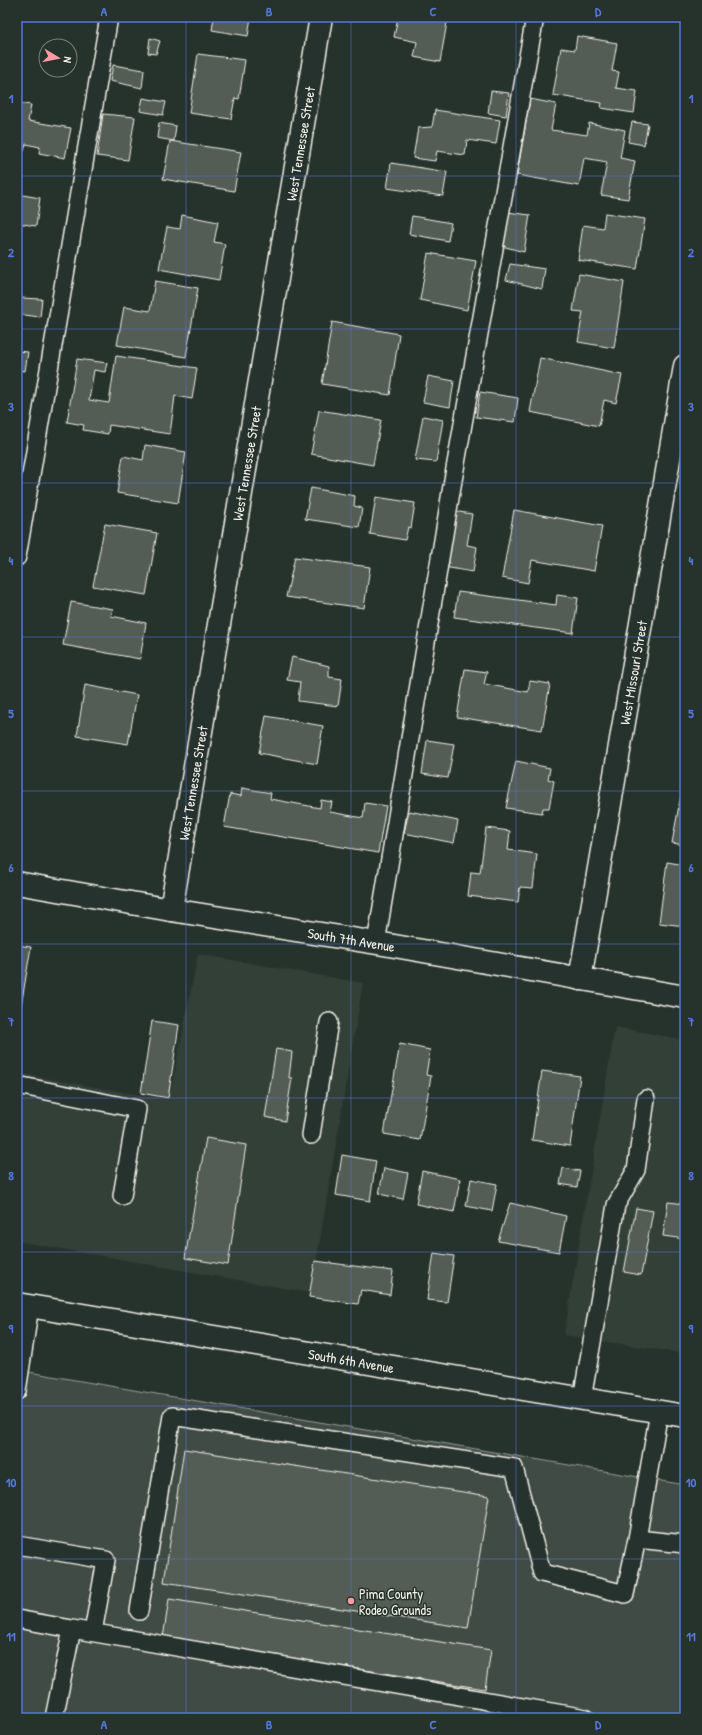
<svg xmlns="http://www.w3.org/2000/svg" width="702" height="1735" font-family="'Patrick Hand',sans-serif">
	<rect width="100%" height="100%" fill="#26332d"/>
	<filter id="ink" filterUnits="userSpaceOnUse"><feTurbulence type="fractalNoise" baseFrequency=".025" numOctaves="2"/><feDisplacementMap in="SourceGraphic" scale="8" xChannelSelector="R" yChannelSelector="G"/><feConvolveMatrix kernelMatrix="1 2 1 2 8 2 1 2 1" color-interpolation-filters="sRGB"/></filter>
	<g filter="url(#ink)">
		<path fill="#333f39" d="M198,954l165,29 -52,310 -294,-52v-168l152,27z
			M615,1027l70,13v314l-121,-19z"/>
		<path fill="#414b45" stroke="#9a9e96" d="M17,1370l668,115v233h-668z"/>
		<path fill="#525c55" stroke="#f4f1e8" d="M214,17h37l-3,19 -36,-6z
			M398,17h50l-8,45 -26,-5 3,-15 -23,-5z
			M577,36l40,7 -5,28 7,1 -3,16 21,3 -3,22 -33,-5 1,-5 -49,-8 8,-47 14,2z
			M150,38l10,3 -4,13 -8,-1z
			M198,54l47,6 -6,39 -4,-1 -4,21 -42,-6z
			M113,65l31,5 -2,18 -32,-7z
			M491,91l18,2 -3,23 -18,-3z
			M143,98l23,4 -3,13 -23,-4z
			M530,99l26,5 -5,26 36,5 2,-12 36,7 -5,28 15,3 -7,38 -27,-4 6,-33 -23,-4 -5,28 -62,-11z
			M17,103l14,2 -3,16 43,7 -6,30 -26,-5 1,-6 -14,-3 -2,7 -7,-1z
			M435,110l65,10 -4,24 -29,-4 -2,15 -28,-4 -2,10 -22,-3 5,-30 14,-1z
			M103,114l32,3 -7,43 -31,-4z
			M632,122l16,2 -4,21 -16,-3z
			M159,123l17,3 -2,15 -17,-3z
			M170,141l71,11 -7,39 -71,-12z
			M391,163l56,9 -4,24 -56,-8z
			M17,194l23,4 -4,28 -19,-3z
			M507,212l23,3 -6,37 -22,-6z
			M605,213l40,6 -8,50 -59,-9 5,-35 20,3z
			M182,215l36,7 -4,20 11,2 -6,36 -60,-11 8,-42 13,2z
			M412,216l39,7 -3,18 -39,-7z
			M428,253l48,8 -9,49 -47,-10z
			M510,264l35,5 -3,20 -36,-9z
			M579,274l45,8 -10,66 -36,-6 5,-30 -10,-1z
			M155,281l43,7 -12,69 -69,-12 7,-38 26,4z
			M20,298l22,1 -2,18 -23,-3z
			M332,322l67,12 -9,61 -68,-11z
			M17,351l11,1 -3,19 -8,-1z
			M116,356l81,12 -5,31 -17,-3 -5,38 -61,-9 -1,9 -25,-4 1,-5 -17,-3 10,-63 30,4 -2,9 -11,-2 -5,30 20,3z
			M540,358l82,17 -6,28 -12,-3 -5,26 -69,-14z
			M428,376l26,5 -4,26 -27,-5z
			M480,392l38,6 -3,24 -39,-5z
			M319,410l62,10 -8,45 -62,-11z
			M423,416l20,4 -7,42 -21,-2z
			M145,445l41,7 -8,51 -61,-10 6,-37 20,4z
			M311,488l44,8 -1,10 8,2 -3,19 -54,-8z
			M376,497l39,6 -4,25 -3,-1 -3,13 -35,-6z
			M514,510l88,16 -8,45 -62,-11 -4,23 -26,-5z
			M453,511l19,3 -5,31 10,2 -4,25 -29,-5z
			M105,524l52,9 -11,62 -53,-9z
			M295,557l75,10 -6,41 -78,-11z
			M458,592l98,13 1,-10 21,3 -5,35 -119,-16z
			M71,602l42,7 -2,7 35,7 -6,36 -77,-14z
			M292,657l37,9v11l13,2 -4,27 -40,-5 2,-19 -13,-2z
			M465,669l22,3 -3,12 44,8 2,-11 20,3 -8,46 -85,-13z
			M85,685l52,10 -9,49 -51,-8z
			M266,716l57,10 -6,38 -58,-11z
			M685,724v18l-3,-1z
			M427,740l27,4 -6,34 -26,-4z
			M516,761l34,7 -2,11 6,2 -5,27h-6l-1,5 -36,-5z
			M683,784l2,1v60l-13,-2z
			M242,788l29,5 -1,6 50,9 1,-8 11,2 -2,10 33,6 2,-15 21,3 -8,47 -154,-26 6,-33 11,2z
			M17,794l3,1 -3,21z
			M409,811l49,10 -4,22 -50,-10z
			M486,828l24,3 -2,19 29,4 -4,34 -13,-1 -2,15 -50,-6 3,-24 9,1z
			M667,862l18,3v61l-26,-3z
			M17,945l14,2 -10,59 -4,-1z
			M152,1021l27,4 -11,73 -27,-5z
			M400,1044l30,6 -4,25 5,1 -11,64 -36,-6z
			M276,1049l16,3 -3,26h3l-7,43 -20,-4z
			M542,1071l38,5 -10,70 -38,-6z
			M206,1138l40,7 -18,120 -43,-7z
			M342,1155l34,6 -6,40 -34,-6z
			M384,1168l24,5 -5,26 -24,-5z
			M563,1168l17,3 -3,16 -17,-3z
			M422,1171l38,8 -6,33 -38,-8z
			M471,1179l26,5 -5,27 -26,-5z
			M668,1202l17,2v35l-22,-3z
			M510,1203l56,13 -7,36 -61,-11z
			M636,1208l17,3 -12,64 -17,-3z
			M434,1253l20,3 -7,46 -20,-2z
			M315,1261l78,10 -3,24 -29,-5 -3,14 -49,-7z
			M184,1449l305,47 -21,132 -304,-46z
			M169,1599l322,51 -6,39 -322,-51z"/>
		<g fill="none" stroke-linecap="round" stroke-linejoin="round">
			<g stroke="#f4f1e8" stroke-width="20">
				<path id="lane" d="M17,557l92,-540
					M376,943l76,-457 83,-469
					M17,1085l120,24 -15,87
					M311,1135l18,-113
					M17,1391l13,-85
					M582,1399l34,-194 20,-35 10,-71
					M659,1412l-22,127 48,5
					M17,1545l89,15 -13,72
					M139,1611l33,-195 342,52 28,105 83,21 12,-55
					M17,1619l55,10
					M54,1718l18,-89 514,89"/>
			</g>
			<g stroke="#f4f1e8" stroke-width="25">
				<g id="street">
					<path id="s1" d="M17,883l154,27 212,34 302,53"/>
					<path id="s2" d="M171,910l150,-893"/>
					<path id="s3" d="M580,979l105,-613"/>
				</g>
			</g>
			<g stroke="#f4f1e8" stroke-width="25">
				<g id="primary">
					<path id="s4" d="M17,1304l668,112"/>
				</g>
			</g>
			<use href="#lane" stroke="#26332d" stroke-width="17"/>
			<use href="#street" stroke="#26332d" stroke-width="22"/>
			<use href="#primary" stroke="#26332d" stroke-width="22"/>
		</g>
	</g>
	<path fill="none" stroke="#5377dc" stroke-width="1" stroke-opacity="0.55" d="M186,17v1701M351,17v1701M516,17v1701M17,176h668M17,329h668M17,483h668M17,637h668M17,791h668M17,944h668M17,1098h668M17,1252h668M17,1406h668M17,1559h668"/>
	<circle fill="#ff9aa2" stroke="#26332d" stroke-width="1.5" cx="351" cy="1601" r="4"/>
	<g text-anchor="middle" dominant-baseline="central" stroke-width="3" stroke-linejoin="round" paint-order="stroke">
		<g font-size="14" fill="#f4f1e8" stroke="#26332d">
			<text stroke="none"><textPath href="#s2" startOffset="777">West Tennessee Street</textPath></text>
			<text stroke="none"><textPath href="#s2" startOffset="453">West Tennessee Street</textPath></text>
			<text stroke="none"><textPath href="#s3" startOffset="311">West Missouri Street</textPath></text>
			<text stroke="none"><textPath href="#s2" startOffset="129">West Tennessee Street</textPath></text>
			<text stroke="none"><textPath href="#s1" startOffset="339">South 7th Avenue</textPath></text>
			<text stroke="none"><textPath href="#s4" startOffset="339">South 6th Avenue</textPath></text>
		</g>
		<g font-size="14" fill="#f4f1e8" stroke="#26332d" text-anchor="start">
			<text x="359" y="1593">Pima County<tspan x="359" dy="16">Rodeo Grounds</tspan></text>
		</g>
	</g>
	<rect width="702" height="1735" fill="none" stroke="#26332d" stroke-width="44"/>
	<g transform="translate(58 58) rotate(100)"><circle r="19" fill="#26332d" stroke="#787f78"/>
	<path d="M0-3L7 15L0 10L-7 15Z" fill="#ff9aa2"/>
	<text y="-6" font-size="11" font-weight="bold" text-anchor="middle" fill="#f4f1e8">N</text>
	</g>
	<rect x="22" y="22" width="658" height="1691" fill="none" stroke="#5377dc" stroke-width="1.5"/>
	<g font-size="13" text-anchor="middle" font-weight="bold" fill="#5377dc">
		<text x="104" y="16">A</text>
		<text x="269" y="16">B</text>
		<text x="433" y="16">C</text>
		<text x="598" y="16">D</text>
		<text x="11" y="103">1</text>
		<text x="691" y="103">1</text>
		<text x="11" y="257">2</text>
		<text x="691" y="257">2</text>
		<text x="11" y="411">3</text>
		<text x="691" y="411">3</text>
		<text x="11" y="565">4</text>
		<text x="691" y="565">4</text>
		<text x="11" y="718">5</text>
		<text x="691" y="718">5</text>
		<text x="11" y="872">6</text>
		<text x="691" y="872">6</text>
		<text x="11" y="1026">7</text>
		<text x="691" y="1026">7</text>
		<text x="11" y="1180">8</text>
		<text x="691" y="1180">8</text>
		<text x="11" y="1333">9</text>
		<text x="691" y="1333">9</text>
		<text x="11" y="1487">10</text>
		<text x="691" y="1487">10</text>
		<text x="11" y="1641">11</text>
		<text x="691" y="1641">11</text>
		<text x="104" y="1729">A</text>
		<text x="269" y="1729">B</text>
		<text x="433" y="1729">C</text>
		<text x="598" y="1729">D</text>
	</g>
</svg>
